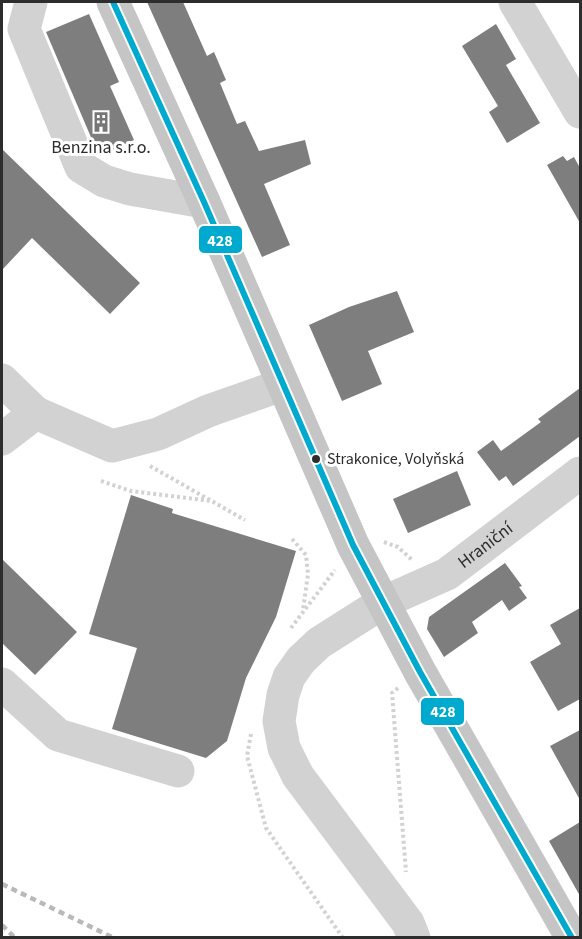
<svg xmlns="http://www.w3.org/2000/svg" width="582" height="939" font-family="'Source Sans 3',sans-serif">
	<rect width="100%" height="100%" fill="#fff"/>
	<path fill="#7e7e7e" d="M147,2h36l24,54 7,-4 12,28 -6,3 17,41 8,-3 14,30 46,-11 6,24 -47,20 26,61 -28,12z
		M89,14l30,68 -9,4 24,54 -35,16 -53,-124z
		M496,24l20,35 -10,6 34,58 -33,20 -18,-31 9,-6 -36,-60z
		M2,149l138,134 -30,31 -78,-76 -30,32z
		M563,156l4,5 7,-4 6,11v55l-33,-58z
		M397,291l17,41 -46,19 14,33 -40,17 -33,-76 40,-18z
		M580,388v48l-67,50 -7,-10 -7,5 -22,-29 16,-12 8,11 40,-29 -3,-3z
		M457,471l14,34 -63,28 -15,-34z
		M131,495l42,14 -1,4 124,38 -20,66 -30,61 -19,63 -21,17 -94,-29 25,-81 -48,-14z
		M2,559l75,73 -42,43 -33,-32z
		M505,563l17,23 -3,1 8,11 -18,13 -7,-11 -30,22 6,11 -34,24 -17,-28 2,-12z
		M580,608v91l-22,12 -28,-49 31,-18 -11,-19z
		M580,730v70l-30,-54z
		M580,822v74l-31,-55z"/>
	<g fill="none" stroke-linecap="round" stroke-linejoin="round">
		<path stroke="#d2d2d2" stroke-width="4" stroke-dasharray="3 3" stroke-linecap="butt" d="M150,466l95,54
			M101,481l30,10 80,10
			M292,539l14,16 2,19 -5,36
			M384,542l14,5 14,13
			M291,628l44,-58
			M398,688l-6,5 14,179
			M251,734l-4,22 19,72 77,110"/>
		<g stroke="#d2d2d2" stroke-width="33">
			<path d="M31,2l-7,27 57,138 23,14 26,8 74,13"/>
			<path d="M515,2l65,110"/>
			<path d="M2,380l34,33"/>
			<path d="M2,439l34,-26 76,33 46,-12 50,-23 74,-26"/>
			<path d="M2,684l56,51 120,36"/>
			<path id="s1" d="M414,938l-6,-15 -110,-147 -14,-28 -5,-27 4,-26 6,-18 12,-17 18,-17 63,-40 65,-29 133,-101"/>
		</g>
		<path stroke="#c5c5c5" stroke-width="33" d="M113,2l91,200 149,343 67,127 152,266"/>
		<path stroke="#b9b9b9" stroke-width="4.5" stroke-dasharray="6 4.5" stroke-linecap="butt" d="M2,884l112,54
			M2,925l13,13"/>
		<g stroke="#fff" stroke-width="10">
			<path id="bus-1" d="M113,2l91,200 149,343 67,127 152,266"/>
		</g>
		<use href="#bus-1" stroke="#00a9ce" stroke-width="6"/>
	</g>
	<defs>
		<g id="building-bare" transform="scale(1.62)"><path d="M-4-6H4V6H1V3H-1V6H-4ZM-2.5-4.3h1.7v1.8h-1.7ZM.8-4.3h1.7v1.8H.8ZM-2.5-1h1.7V.8h-1.7ZM.8-1h1.7V.8H.8Z" fill="#767676" stroke="#fff" stroke-width="2.5" paint-order="stroke"/></g>
	</defs>
	<g fill-rule="evenodd">
		<use href="#building-bare" x="101" y="122"/>
	</g>
	<circle fill="#2d2d2d" stroke="#fff" stroke-width="2" cx="316" cy="459" r="5"/>
	<g text-anchor="middle" dominant-baseline="central" stroke-width="6" stroke-linejoin="round" paint-order="stroke">
		<g font-size="16" fill="#2d2d2d" stroke="#fff" text-anchor="start">
			<text x="327" y="459">Strakonice, Volyňská</text>
		</g>
		<g font-size="18" fill="#2d2d2d" stroke="#fff">
			<text x="101" y="147">Benzina s.r.o.</text>
		</g>
		<g font-size="18" fill="#2d2d2d" stroke="#fff">
			<text stroke="none"><textPath href="#s1" startOffset="543">Hraniční</textPath></text>
		</g>
	</g>
	<g stroke="#fff" stroke-width="2">
		<rect x="198" y="225" width="45" height="29" rx="6" fill="#00a9ce"/>
		<rect x="420" y="697" width="45" height="29" rx="6" fill="#00a9ce"/>
	</g>
	<g font-size="16" text-anchor="middle" font-weight="bold" fill="#fff">
		<text x="220" y="246">428</text>
		<text x="443" y="717">428</text>
	</g>
	<rect width="582" height="939" fill="none" stroke="#2d2d2d" stroke-width="6"/>
</svg>
